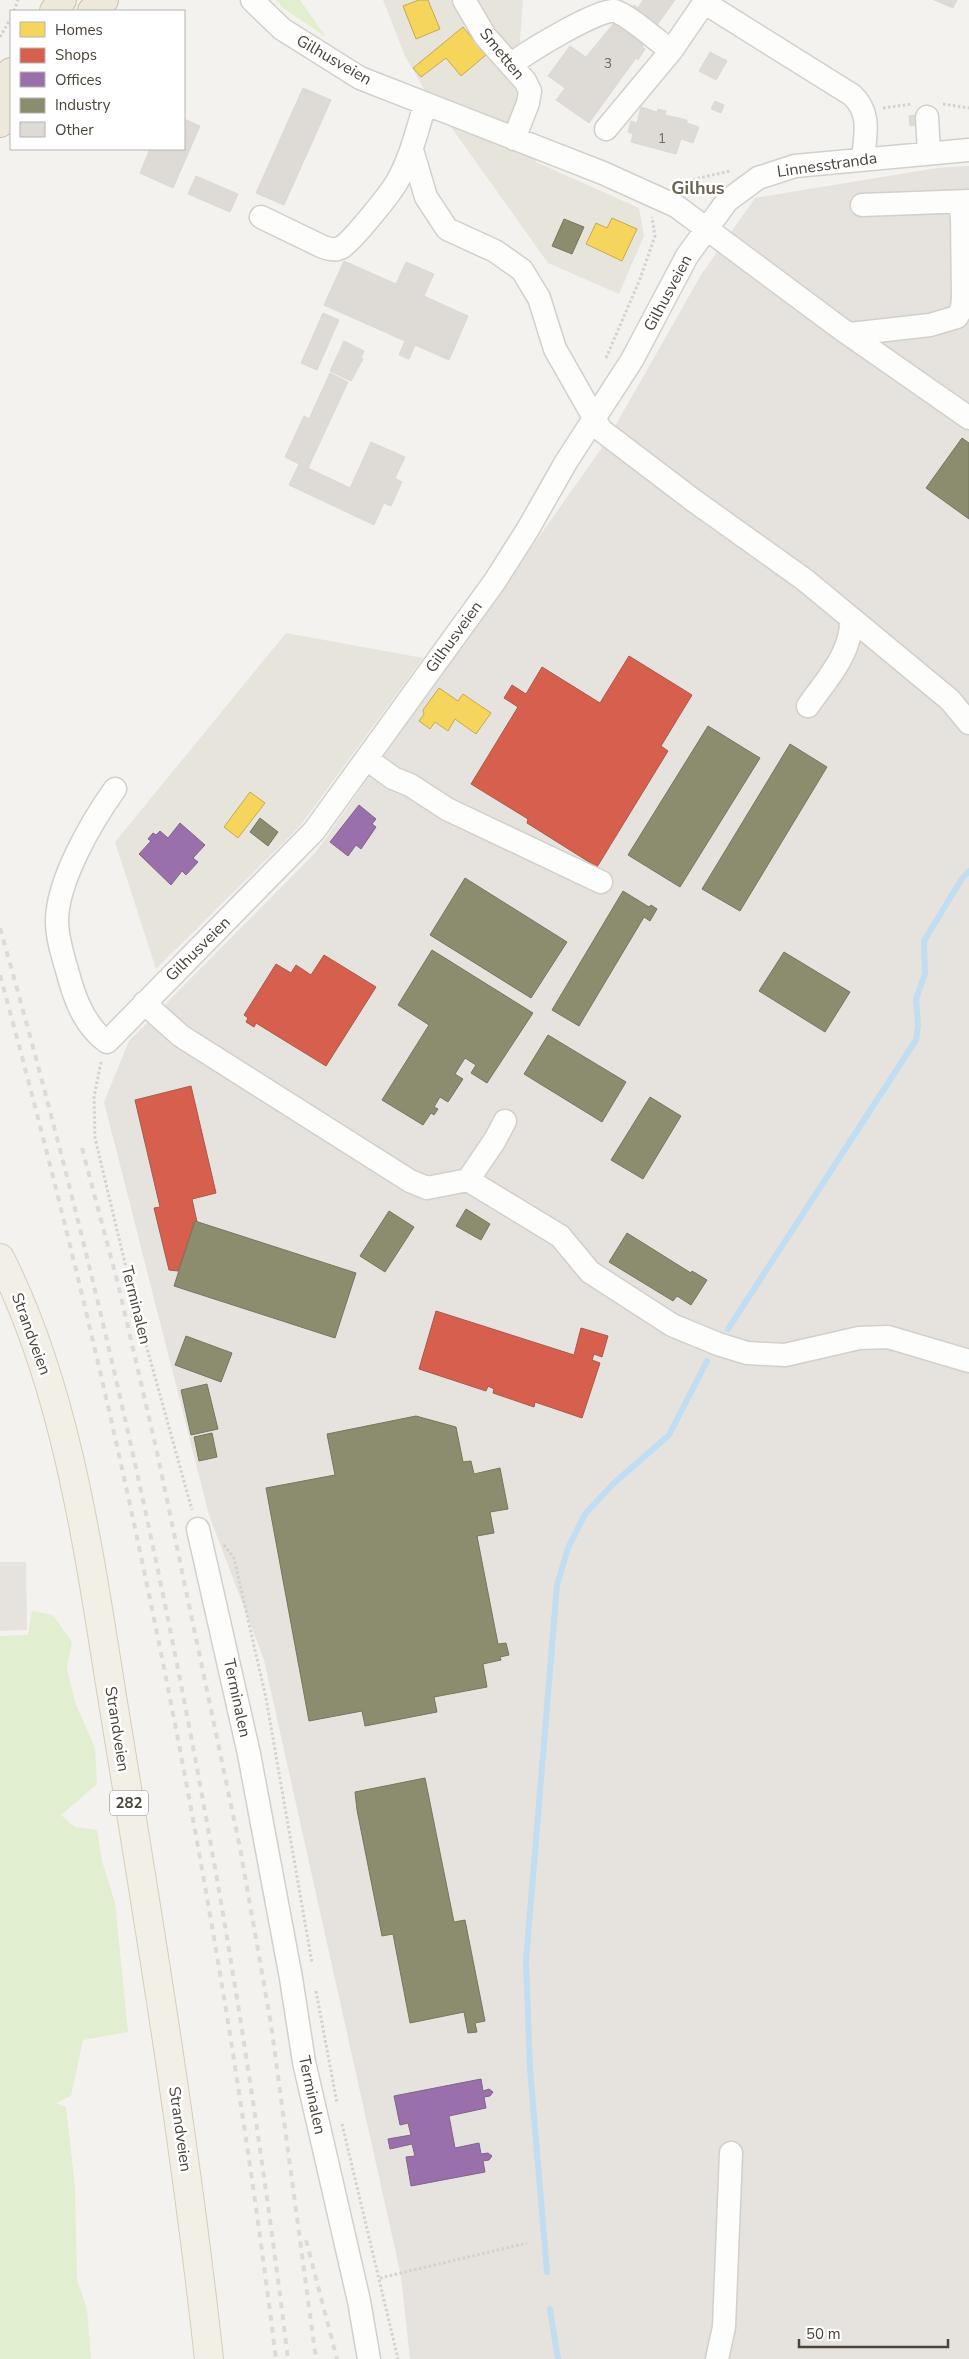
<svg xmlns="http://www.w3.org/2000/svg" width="969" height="2359" font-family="'Nunito Sans',sans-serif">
	<rect width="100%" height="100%" fill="#f4f2ee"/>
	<path fill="#e7e4dc" d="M383,0h140l-7,95 20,67 103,46 5,28 -25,58 -71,-31 -124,-174 -19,-33z
		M286,633l137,25 -123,168 -144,143 -41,-127z"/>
	<path fill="#e6e2de" d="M969,166v2193h-559l-9,-83 -137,-616 -55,-145 -105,-413 25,-61 187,-189 290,-410 95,-167 54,-77 182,-30z"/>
	<path fill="#e1eecf" d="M275,0h25l26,37 -43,-29z
		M32,1611l21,4 19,27 -5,26 8,34 20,46 2,36 -36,31 14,12 22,3 5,31 13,42 13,129 -45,8 -12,56 -15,7 10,4 9,80 2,93 10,29 4,50h-91v-723l28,-1z"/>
	<path fill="#e6e3df" d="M969,181v147l-5,15 -62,8 1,-4 -66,-39 8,-10 -4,-5 -12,-2 -7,-82 15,-3 -3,-16 1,-2z
		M0,1562h26l1,68 -27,1z
		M401,1975l10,48 79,-15 7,57 -121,24 -19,-107z
		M435,2187l4,16 51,-11 11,49 -96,22 -15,-66z"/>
	<path fill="#f6d55c" stroke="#c3aa52" d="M419,0h9l12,29 -24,10 -13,-33z
		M463,27l23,28 -25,21 -15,-18 -25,19 -8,-9z
		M612,218l25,11 -15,32 -36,-17 10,-21 11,5z
		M439,688l19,13 5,-7 28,19 -15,21 -21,-15 -7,12 -13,-9 -5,7 -11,-8 5,-7 -1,-4z
		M250,792l15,11 -27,35 -14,-11z"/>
	<path fill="#d6604d" stroke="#ac5847" d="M629,656l63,39 -31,51 7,5 -71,116 -70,-44 1,-4 -57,-35 47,-77 -14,-9 8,-13 14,9 16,-27 58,36z
		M324,955l52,32 -50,79 -70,-43 -2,4 -8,-5 2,-4 -4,-3 32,-51 15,9 5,-8 15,10z
		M191,1086l25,107 -24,6 5,23 -2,-1 -17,50 -9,-1 -15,-62 6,-1 -25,-107z
		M436,1311l138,44 7,-27 27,8 -6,21 -8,-3 -2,6 8,3 -18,55 -47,-16 -1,5 -41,-14 1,-4 -6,-3 -2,5 -67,-22z"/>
	<path fill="#9970ab" stroke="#826389" d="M359,805l17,14 -4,5 4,3 -15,22 -5,-4 -8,11 -18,-14z
		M180,823l25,22 -12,13 5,4 -12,13 -4,-4 -11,14 -32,-31 12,-13 -3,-2 5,-6 3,2 4,-4 8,7z
		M481,2079l2,12 6,-2 4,3 -3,4 -6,1 2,11 -37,8 6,32 24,-5 2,11 7,-1 4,3 -3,4 -6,1 2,11 -74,14 -5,-29 9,-1 -3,-12 -22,5 -2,-10 23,-4 -3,-12 -8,2 -6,-29z"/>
	<path fill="#8c8c6e" stroke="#78765e" d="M564,219l20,8 -12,27 -20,-8z
		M962,438l7,5v76l-43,-31z
		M708,726l52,32 -80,129 -52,-32z
		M790,744l37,23 -87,144 -38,-22z
		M260,818l18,14 -10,14 -18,-14z
		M465,878l102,64 -36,56 -101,-63z
		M623,891l26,16 2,-2 6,4 -7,12 -6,-4 -65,109 -27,-16z
		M432,950l101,63 -46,70 -16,-10 5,-8 -11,-7 -10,16 8,5 -15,23 -8,-5 -6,10 4,2 -4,6 -3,-2 -8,12 -41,-25 47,-75 -31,-20z
		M784,952l66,40 -25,40 -66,-41z
		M548,1035l78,47 -24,40 -78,-48z
		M650,1097l31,19 -38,63 -32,-19z
		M466,1209l24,15 -9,16 -25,-14z
		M389,1211l25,16 -29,45 -25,-16z
		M195,1221l161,52 -21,65 -161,-52z
		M627,1233l64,40 1,-2 15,9 -16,25 -14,-9 -4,5 -64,-39z
		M186,1336l46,17 -11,29 -46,-17z
		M207,1384l11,45 -27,6 -10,-45z
		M416,1416l40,11 7,35 8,-1 3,13 26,-6 8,41 -18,3 4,21 -17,3 21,108 8,-1 3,12 -9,2 1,3 -18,4 4,23 -53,10 3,15 -72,14 -3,-15 -53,10 -43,-233 69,-13 -8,-41z
		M212,1433l5,24 -18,4 -5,-24z
		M425,1778l29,144 11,-2 20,101 -10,2 2,9 -9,1 -4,-21 -54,11 -17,-89 -11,2 -25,-126 -2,-18z"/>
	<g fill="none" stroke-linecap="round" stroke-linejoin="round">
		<path stroke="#c0ddf1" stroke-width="6" d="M728,1329l188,-289 2,-15 -2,-26 9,-25 -1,-33 37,-61 8,-9
			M547,2272l-17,-203 -4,-108 31,-376 11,-37 17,-34 28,-30 56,-49 38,-74
			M550,2309l8,50"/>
	</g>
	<path fill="#dedbd6" stroke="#dcd9d4" d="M643,0h32l-20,28 -24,-19 3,-4 4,3z
		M934,0h23l-4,8z
		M614,23l30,21 -2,3 3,2 -7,11 -2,-2 -47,65 -33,-23 9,-12 -17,-12 22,-30 16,11z
		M710,52l17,9 -11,19 -17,-9z
		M303,88l28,12 -47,105 -28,-12z
		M715,101l9,4 -3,8 -10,-4z
		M641,107l16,5 1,-3 8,2 -1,4 22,5v3l12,4 -6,16 -12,-4 -5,15 -45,-12 2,-8 -5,-2 3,-11 6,2z
		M922,114l1,10 -13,2 -1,-10z
		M184,119l16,7 -27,62 -33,-15 10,-24h34z
		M196,176l42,18 -8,18 -42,-18z
		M344,261l52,23 10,-22 28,12 -10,22 44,20 -19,44 -34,-15 -6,14 -10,-4 6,-14 -81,-36z
		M323,313l16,7 -22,50 -16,-7z
		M344,341l20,10 -3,7 2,1 -12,22 -21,-10z
		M330,373l18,9 -40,86 42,20 21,-46 34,15 -10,21 7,4 -11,24 -7,-3 -10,22 -85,-40 10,-21 -14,-7 19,-41 5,3z"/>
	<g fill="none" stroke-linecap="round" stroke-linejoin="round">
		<g stroke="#d2d0cb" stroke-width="25">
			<path id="minor" d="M252,0l30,29 78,49 243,95 73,33 164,122 129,90
				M464,0l21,36 40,45 5,10 -2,12 -14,36
				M705,3l147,92c20,19 13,40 11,64
				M511,65c12,-11 90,-58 104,-54 13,4 43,30 56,40
				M927,117l2,36
				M606,129l65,-78 35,-51
				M412,150l14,47 21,32 48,22 27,19 17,28 16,51 46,81 92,70 112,80 145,120 19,23
				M862,205l107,-4
				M261,217l62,30c6,2 13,4 19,0 10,-6 50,-55 56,-67 13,-23 19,-50 27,-75
				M850,334l80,-9 27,-8 5,-9 1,-10 -1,-81 -3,-15
				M808,706c18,-26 45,-54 43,-88
				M367,759l26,19 17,7 37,24 154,73
				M115,789c-23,32 -58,92 -58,132 0,20 8,41 13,60 7,24 17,47 37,61l207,-211 181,-250 33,-52 38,-67 66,-102 55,-104 40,-55 31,-23 37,-12 174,-16
				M144,1003l37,33 229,145 17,7 41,-8 27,-40 10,-19
				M468,1180l92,56 30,36 82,53 46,19 29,9 38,2 74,-17 29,-1 81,24
				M198,1529l51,225 42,224 13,84 55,239 10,58
				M717,2359l7,-32 7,-174"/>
		</g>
		<g stroke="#d6cebb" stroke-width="30">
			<path id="major" d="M0,1258c72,142 92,319 118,475 34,208 68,416 91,626"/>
		</g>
		<g stroke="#ccbfa9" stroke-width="30">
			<path id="highway" d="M54,11l8,-11
				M92,11l12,-11
				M0,87l11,-15
				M0,123l11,-15"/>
		</g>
		<path stroke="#d3d2cc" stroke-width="3" stroke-dasharray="2.5 2.5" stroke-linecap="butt" d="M14,11l4,-11
			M0,37l11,-19
			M943,104l26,4
			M883,108l29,-4
			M678,183l52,-12
			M606,358l34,-79 15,-43 -3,-19
			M101,1062l-7,35 1,41 40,167 57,205
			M224,1545l10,13 32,140 46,265
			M316,1991l21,112
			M342,2124l56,235
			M380,2278l147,-35"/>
		<use href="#minor" stroke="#fdfdfc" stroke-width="22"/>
		<use href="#major" stroke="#f2efe6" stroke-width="28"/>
		<use href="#highway" stroke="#ede8db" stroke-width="28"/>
		<path stroke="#dbdbda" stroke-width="4" stroke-dasharray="6 6" stroke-linecap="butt" d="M0,928c133,468 229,948 288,1431
			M0,975c124,454 218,916 276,1384
			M82,1148l36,136 39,168 83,396 31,176 45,335
			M306,2240l31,119"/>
	</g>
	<g text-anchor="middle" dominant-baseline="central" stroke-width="5" stroke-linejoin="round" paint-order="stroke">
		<g font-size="14" fill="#706a61">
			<text x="608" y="63">3</text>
			<text x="662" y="138">1</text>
		</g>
		<rect fill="#fff" stroke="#817c74" stroke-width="1" x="110" y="1790.5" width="38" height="25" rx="4"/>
		<g font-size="15" font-weight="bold" fill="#4b4439">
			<text x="129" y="1803">282</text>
		</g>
		<g font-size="16" fill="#4b4439" stroke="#fff">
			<text transform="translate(502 54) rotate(51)">Smetten</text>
			<text transform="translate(334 60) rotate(30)">Gilhusveien</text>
			<text transform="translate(827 165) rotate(-8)">Linnesstranda</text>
			<text transform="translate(668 293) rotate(-62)">Gilhusveien</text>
			<text transform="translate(454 637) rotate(-54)">Gilhusveien</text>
			<text transform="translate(198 949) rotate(-45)">Gilhusveien</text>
			<text transform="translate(136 1305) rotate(76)">Terminalen</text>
			<text transform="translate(31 1334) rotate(70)">Strandveien</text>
			<text transform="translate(237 1698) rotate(78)">Terminalen</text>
			<text transform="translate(117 1729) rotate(81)">Strandveien</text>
			<text transform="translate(312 2095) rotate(78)">Terminalen</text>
			<text transform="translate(180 2129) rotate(82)">Strandveien</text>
		</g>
		<g font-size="18" font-weight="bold" fill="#6e6250" stroke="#fff">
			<text x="698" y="188">Gilhus</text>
		</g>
	</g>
	<rect x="10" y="10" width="175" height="140" fill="#ffffff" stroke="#b7b4b0"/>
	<rect x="20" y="22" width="25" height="15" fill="#f6d55c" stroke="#b7b4b0"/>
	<text x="55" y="35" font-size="15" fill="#4b4439">Homes</text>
	<rect x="20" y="48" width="25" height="15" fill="#d6604d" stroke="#b7b4b0"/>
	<text x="55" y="60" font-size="15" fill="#4b4439">Shops</text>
	<rect x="20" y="72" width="25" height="15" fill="#9970ab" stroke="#b7b4b0"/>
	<text x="55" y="85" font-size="15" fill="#4b4439">Offices</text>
	<rect x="20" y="98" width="25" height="15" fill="#8c8c6e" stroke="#b7b4b0"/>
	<text x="55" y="110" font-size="15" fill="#4b4439">Industry</text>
	<rect x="20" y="122" width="25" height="15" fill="#dedbd6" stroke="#b7b4b0"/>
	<text x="55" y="135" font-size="15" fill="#4b4439">Other</text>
	<path d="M799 2339v8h149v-8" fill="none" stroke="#4b4439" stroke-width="2.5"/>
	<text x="806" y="2339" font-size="15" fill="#4b4439" stroke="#ffffff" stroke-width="4" paint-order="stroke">50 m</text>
</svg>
